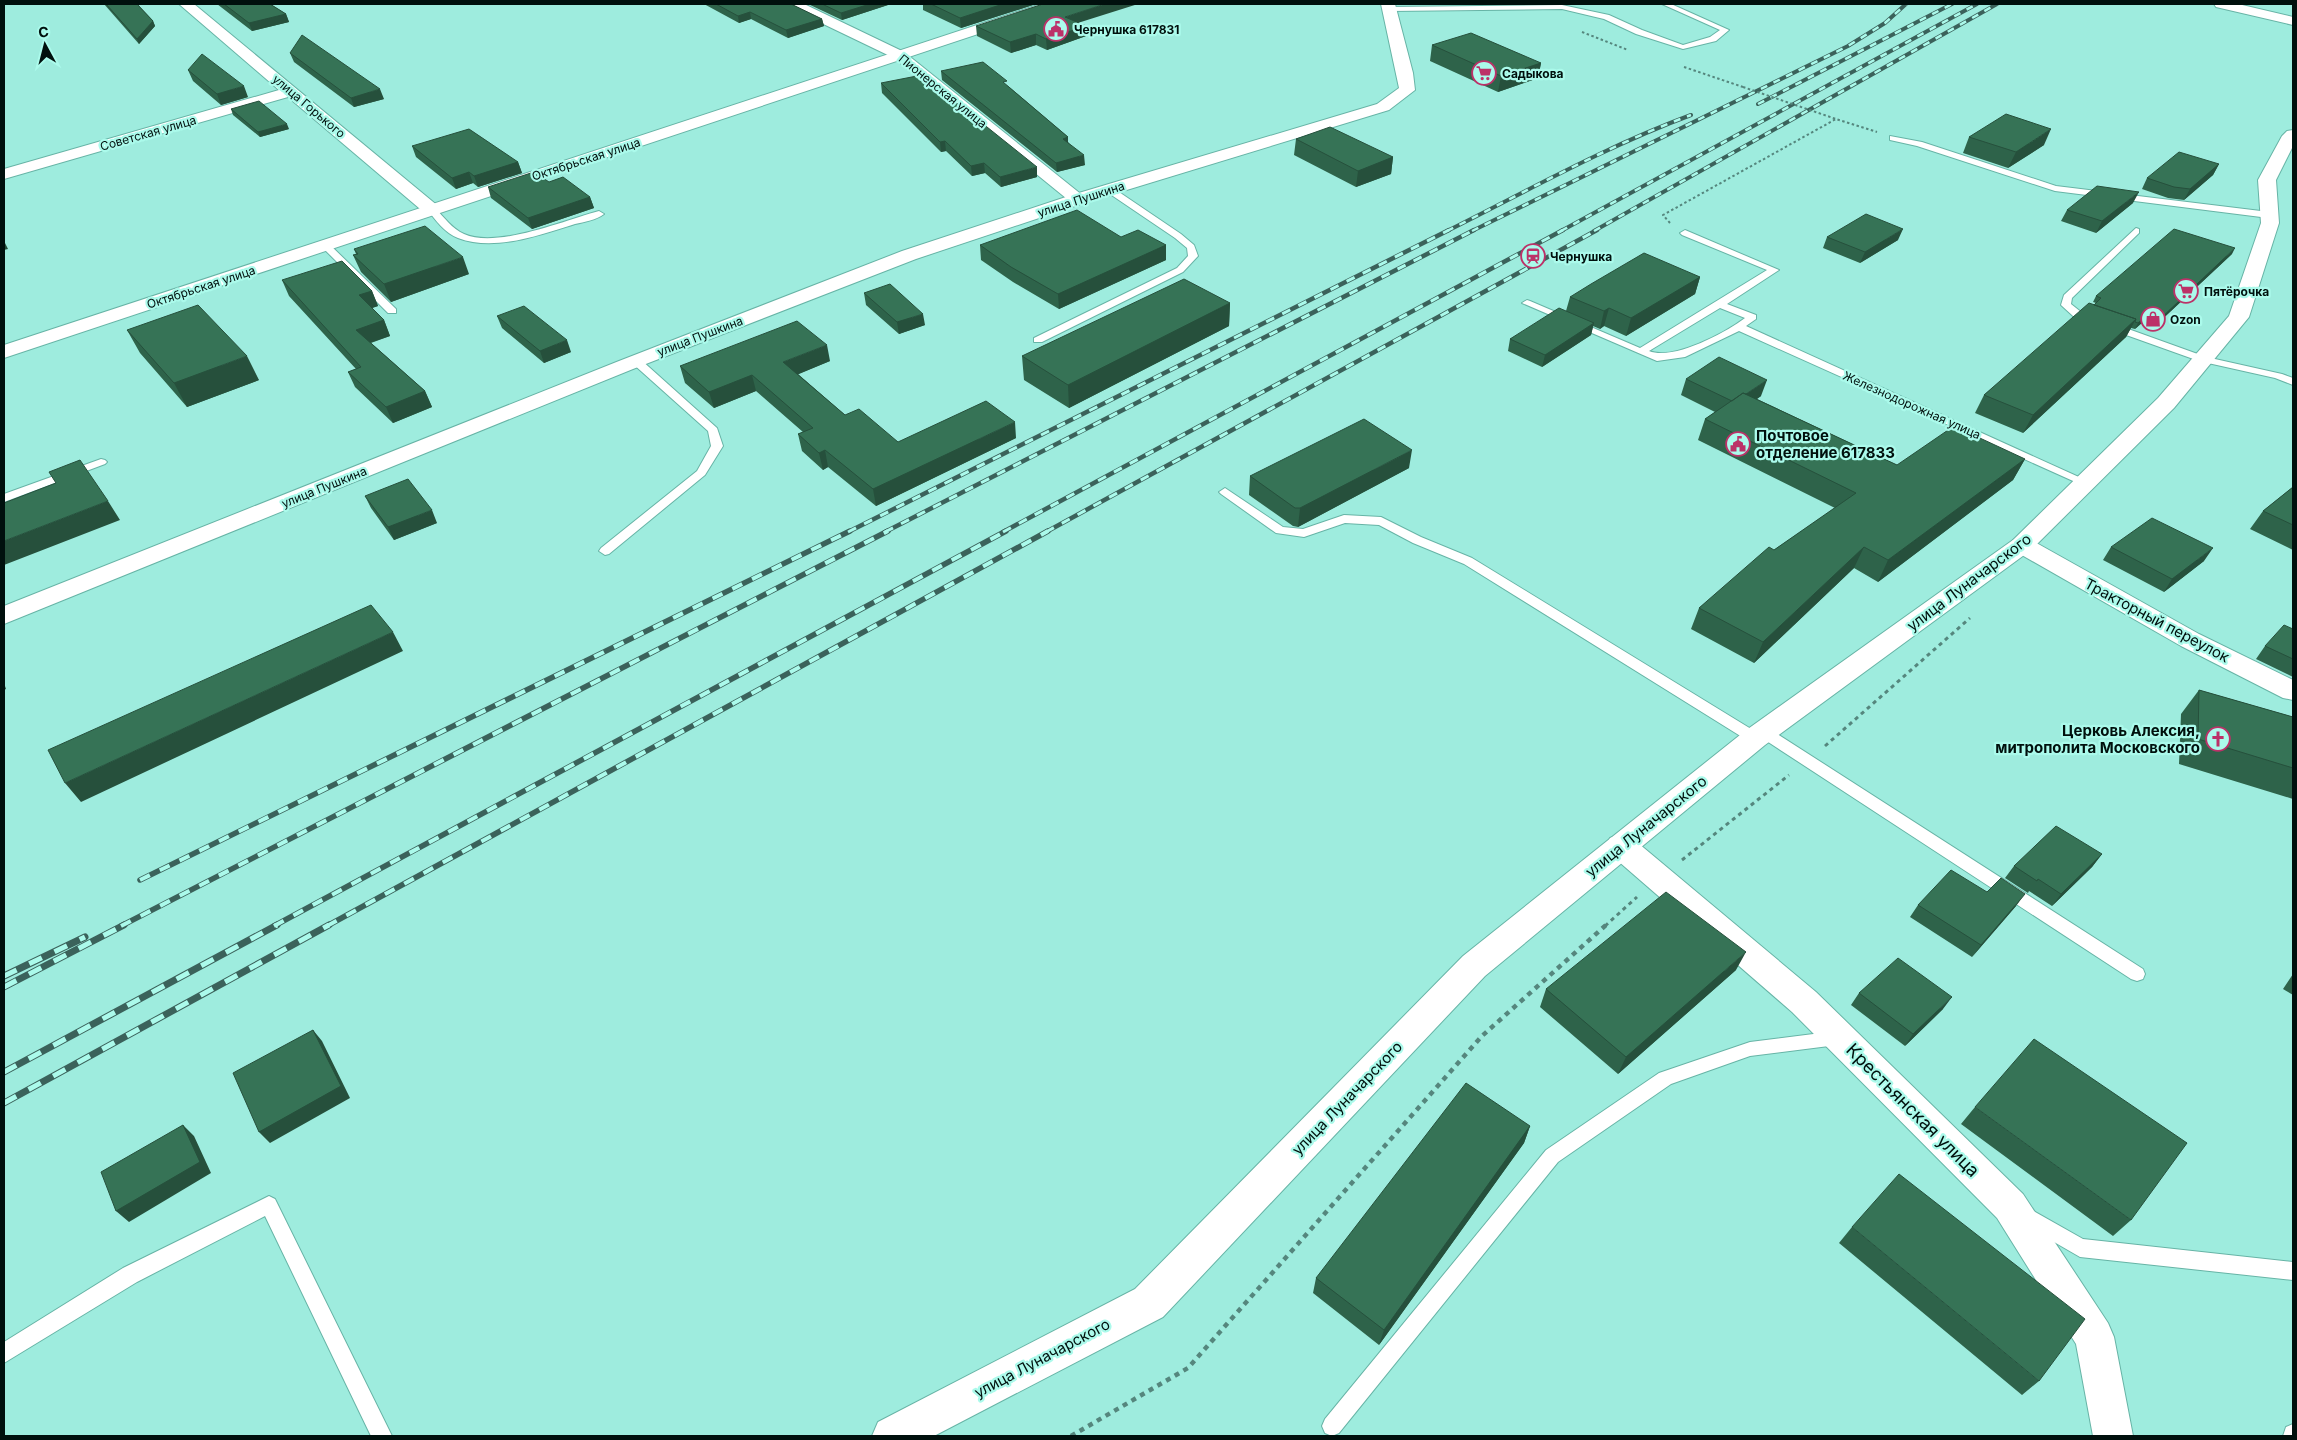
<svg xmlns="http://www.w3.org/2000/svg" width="2297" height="1440" font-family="Inter,sans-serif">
	<rect width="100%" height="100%" fill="#9eecde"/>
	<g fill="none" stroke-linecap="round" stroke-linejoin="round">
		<g stroke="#67b4a6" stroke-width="2">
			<path id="service" d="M1662,4h9l58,26 -13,11 -33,8 -47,-15 -32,-15 -42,-10 -173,2 -4,-2 4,-2 173,-2 47,10 33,15 41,15 27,-8 10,-7z
				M1890,136l32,6 134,44 213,26 5,3 -5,3 -214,-27 -138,-45 -27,-6z
				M1107,188h6l68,46 13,11 4,11 -15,16 -141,70h-8v-4l143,-70 11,-12 -1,-8 -12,-10 -68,-46z
				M429,208h6c9,9 17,21 29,26 33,15 101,-14 135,-23l5,3c-7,6 -20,8 -29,10 -35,11 -81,28 -117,14 -12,-4 -23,-18 -30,-28z
				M2136,228l3,1v4l-67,65 -1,6 10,8 125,45 76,17 11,4v7l-18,-7 -76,-17 -126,-45 -12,-11 3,-10z
				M1685,230l94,40 -52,34 29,11v4l-10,7 346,157 -2,2h-8l-343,-154 -54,26 -28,4 -135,-58 5,-3 3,1 110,47 127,-78 -85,-35 -2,-2zM1720,308l25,10c-20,15 -72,43 -96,33z
				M325,242l3,1 68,66v4h-8l-68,-68z
				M636,358l4,1 77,69 6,18 -18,29 -96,79 -4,1 -6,-4 2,-3 96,-77 14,-25 -3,-15 -76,-68v-4z
				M101,459l4,1 2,2 -2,2 -101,38v-8z
				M1225,488l58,39 20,2 41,-14 37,2 40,20 51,21 284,174 2,-4h10l375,241 2,5 -2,5 -6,2 -6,-2 -369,-241 -2,4h-10l-286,-178 -51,-21 -34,-18 -34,-2 -41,14 -28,-4 -55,-39 -2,-2z
				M1837,1031l6,2 2,5 -2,5 -6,2 -87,11 -79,28 -113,78 -219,271 -7,3 -7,-3 -3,-7 3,-7 221,-269 113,-77 91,-31z
				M269,1196l6,3 117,237h-21l-106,-220 -128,66 -133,81v-21l119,-74z
				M2030,1209l53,30 210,23v18l-213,-23 -57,-33 -2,-6 2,-6z
				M2293,1424v12h-10l3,-9z"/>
		</g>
		<g stroke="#67b4a6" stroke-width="2">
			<path id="minor" d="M179,4h15l244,202 3,4 -3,4h-12l-138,-117 -284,82v-10l275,-79z
				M786,4h18l100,48 183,147 -3,4h-12l-178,-145 -106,-51z
				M2214,4h24l55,13v8l-77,-18z
				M2022,537l9,3 168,94 94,46v20l-10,-2 -102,-52 -168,-96 -3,-5 3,-5z
				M1621,834l11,4 184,154 207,202 85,129 6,14 19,99h-40l-17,-92 -79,-126 -205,-206 -182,-158 -4,-8 4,-8z"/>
		</g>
		<g stroke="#67b4a6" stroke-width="2">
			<path id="tertiary" d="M1041,4h20l-2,3 -1055,351v-13z
				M2293,130v16l-17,34 3,43 -30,94 -75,91 -143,142 -266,195 -280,231 -322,341 -229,119h-62l6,-14 257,-133 328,-333 282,-225 268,-191 145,-142 71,-82 32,-93 -3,-43 24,-44 5,-5z"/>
		</g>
		<g stroke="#67b4a6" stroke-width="2">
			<path id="secondary" d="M1381,4h14l18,69 2,17 -26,20 -305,93 -168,56 -283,110 -629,255v-18l615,-245 283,-110 170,-56 305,-91 22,-16z"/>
		</g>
		<path stroke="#55867d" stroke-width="2" stroke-dasharray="2.5 2.5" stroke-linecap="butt" d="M1582,32l46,18
			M1684,67l59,20
			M1670,223l-7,-8 173,-96 41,13"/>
		<path stroke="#55867d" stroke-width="3" stroke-dasharray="4 4" stroke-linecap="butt" d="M1825,746l145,-128
			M1682,860l107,-85
			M1605,926l32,-29"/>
		<path stroke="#55867d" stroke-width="4.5" stroke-dasharray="5 5" stroke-linecap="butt" d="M1071,1436l117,-68 294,-332 124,-111"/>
		<use href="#service" fill="#fff" fill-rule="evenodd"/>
		<use href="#minor" fill="#fff" fill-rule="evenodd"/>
		<use href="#tertiary" fill="#fff" fill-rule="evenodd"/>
		<use href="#secondary" fill="#fff" fill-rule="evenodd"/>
		<g stroke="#3b625b" stroke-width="4">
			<path id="rail-far3" d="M1758,104l194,-100
				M1447,231c80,-40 160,-85 244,-116
				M1472,231l376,-185 37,-23 21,-19
				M1561,231l416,-227
				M1594,231l403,-227"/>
		</g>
		<g stroke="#3b625b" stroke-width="4.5">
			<path id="rail-far2" d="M848,532l601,-302
				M885,532l589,-302
				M1003,532l560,-302
				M1046,532l551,-302"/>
		</g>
		<g stroke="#3b625b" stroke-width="5.5">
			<path id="rail-far1" d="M140,880l710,-349
				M121,926l767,-395
				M274,926l732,-395
				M327,926l721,-395"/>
		</g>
		<g stroke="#3b625b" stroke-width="7">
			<path id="rail" d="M4,976l81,-39
				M4,987l120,-62
				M4,1072l273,-147
				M4,1103l325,-178"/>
		</g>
		<use href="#rail-far3" stroke="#abfaeb" stroke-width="2.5" stroke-dasharray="7" stroke-linecap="butt"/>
		<use href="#rail-far2" stroke="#abfaeb" stroke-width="3" stroke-dasharray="9" stroke-linecap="butt"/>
		<use href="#rail-far1" stroke="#abfaeb" stroke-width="4" stroke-dasharray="11" stroke-linecap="butt"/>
		<use href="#rail" stroke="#abfaeb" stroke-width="5" stroke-dasharray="14" stroke-linecap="butt"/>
		<path stroke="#55867d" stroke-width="2" stroke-dasharray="2.5 2.5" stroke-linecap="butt" d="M1743,87l93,32"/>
	</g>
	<path fill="#2e634a" d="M104,4h33l16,17 2,5 -16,18z
		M217,4h53l16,10 3,8 -37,9z
		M704,4h87l31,15 2,7 -36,12 -37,-19 -12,4z
		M808,4h83l-49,16z
		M923,4h113l-75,24 -38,-18z
		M1079,23l7,13 -39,14 -11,-5 -25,8 -34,-17 -1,-10z
		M1432,45l109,18 -3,15 -40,14 -68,-31z
		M290,53l94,46 -30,8 -60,-45z
		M188,70l60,27 -27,8 -28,-24z
		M941,71l67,15 60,51v5l17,23 -28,7 -115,-92z
		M881,83l156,94 -36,10 -16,-14 -13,3 -26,-25 -5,1 -59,-59z
		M231,109l58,20 -29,8 -27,-22z
		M1969,137l75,8 -36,23 -45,-15z
		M1296,139l97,18 -2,17 -35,13 -62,-32z
		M412,146l106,16 4,11 -44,14 -5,-4 -17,6 -40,-32z
		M2219,164l-6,11 -29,25 -16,-2 -26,-9 5,-11z
		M549,182l41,15 4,11 -62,21 -41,-31 -3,-11z
		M2133,203l-37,30 -35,-12 6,-11z
		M1121,237l45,8v15l-107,49 -46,-27 -32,-22 -1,-15z
		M1827,237l71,3 -38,23 -37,-15z
		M354,249l115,25 -78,28 -30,-30 -8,-17 3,-1z
		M2232,254l-76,71 -12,-4 -9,8 -4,-1 -5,9 -103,96 -48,-20 9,-18 110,-90 2,-2 -3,-1 3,-6z
		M1700,277l-5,17 -69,42 -22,-10 -4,3 -7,-3 -2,9 -49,32 -34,-16 2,-12 56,-28 4,-14z
		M282,280l90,11 6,15 -6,2 12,12 6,16 -19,7 54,48 7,16 -39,16 -38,-36 -7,-15 8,-3 -67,-73z
		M864,293l61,32 -26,9 -33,-29z
		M1230,303l-1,23 -160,82 -45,-28 -2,-24z
		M497,316l74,36 -27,11 -42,-35z
		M127,330l132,50 -72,27 -47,-54z
		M830,361l-32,13 47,41 53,27 118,-4 -140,68 -48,-39 -5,3 -21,-19 -4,-17 5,-2 -47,-41 -42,17 -29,-25 -5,-17z
		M1686,379l75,17 -4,3 140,66 128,-6 -12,21 -135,102 -24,-14 -100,95 -63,-34 8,-21 75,-58 61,-42 -137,-68 7,-21 10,-7 -34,-17z
		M1409,468l-111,59 -5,-1 -44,-31 1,-19z
		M2293,487v63l-43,-21 13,-18z
		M365,496l72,27 -43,17 -23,-32z
		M2111,547l93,14 -40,31 -61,-32z
		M2293,629v48l-37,-18 9,-13z
		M2199,690l94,27v82l-114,-35 2,-50z
		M2102,854l-10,13 -40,39 -23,-15 -1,2 -23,-15 9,-12z
		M1987,892l29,14 -44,51 -62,-40 8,-12z
		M1736,970l-118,104 -78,-67 6,-18z
		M2293,974v21l-10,-6z
		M1859,993l84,16 -38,37 -54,-41z
		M1975,1107l156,113 -18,16 -152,-112z
		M1530,1126l-6,17 -145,202 -66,-52 3,-15z
		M1852,1227l187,154 -17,14 -183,-152z"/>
	<path fill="#26503c" d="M870,4h21l-49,16 -1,-7z
		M1003,4h33l-75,24 -1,-10z
		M1105,4h33l-73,23v-10z
		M750,12l1,7 -12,4 -1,-7z
		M286,14l3,8 -37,9 -3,-8z
		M822,19l2,7 -36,12 -2,-8z
		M153,21l2,5 -16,18 -2,-5z
		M1086,26v10l-39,14 -1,-11z
		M1036,34v11l-25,8 -1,-11z
		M1541,63l-3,15 -40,14 3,-16z
		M244,86l4,11 -27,8 -4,-11z
		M380,89l4,10 -30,8 -3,-9z
		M287,124l2,5 -29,8 -2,-5z
		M2051,129l-7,16 -36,23 8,-16z
		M1068,137v10l-5,-8z
		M945,141l1,10 -5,1 -1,-10z
		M1084,155l1,10 -28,7 -1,-9z
		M1393,157l-2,17 -35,13 2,-16z
		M518,162l4,11 -44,14 -4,-11z
		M984,163l1,10 -13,3 -1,-10z
		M2219,164l-6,11 -29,25 6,-11z
		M1037,167v10l-36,10 -1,-10z
		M469,172l4,11 -17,6 -4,-11z
		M2139,192l-6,11 -37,30 6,-12z
		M590,197l4,11 -62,21 -4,-11z
		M1903,229l-5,11 -38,23 5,-11z
		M4,241l4,8 -4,1z
		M1166,245v15l-107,49 -1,-15z
		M2235,248l-3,6 -76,71 4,-6z
		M463,257l6,17 -78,28 -7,-18z
		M1700,277l-5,17 -69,42 5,-18z
		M372,291l6,15 -12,4 -7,-15z
		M1230,303l-1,23 -160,82 -1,-23z
		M1609,308l-5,18 -4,3 4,-18z
		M923,314l2,11 -26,9 -2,-12z
		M2147,315l-3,6 -9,8 3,-6z
		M2136,319l-10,18 -103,96 10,-18z
		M384,320l6,16 -27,9 -7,-15z
		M1594,323l-3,12 -49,32 3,-12z
		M567,340l4,12 -27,11 -4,-12z
		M827,345l3,16 -43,18 -4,-17z
		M247,356l12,24 -72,27 -13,-24z
		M752,375l4,16 -42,17 -5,-16z
		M1767,380l-6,16 -32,22 5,-16z
		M425,391l7,16 -39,16 -7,-16z
		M1015,422l1,16 -140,68 -3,-17z
		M825,450l3,17 -5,3 -4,-17z
		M1412,450l-3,18 -111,59 2,-19z
		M2025,459l-12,21 -135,102 10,-22z
		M108,501l12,19 -116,45v-24z
		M432,510l5,13 -43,17 -6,-13z
		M1864,547l-10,21 -100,95 9,-21z
		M2213,548l-9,13 -40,31 8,-13z
		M393,632l10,19 -322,151 -16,-19z
		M4,683l2,6 -2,1z
		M2102,854l-10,13 -40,39 9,-12z
		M2025,894l-9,12 -44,51 9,-12z
		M1746,952l-10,18 -118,104 8,-17z
		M1952,997l-9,12 -38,37 8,-12z
		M313,1030l9,11 28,57 -80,45 -11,-11z
		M183,1125l11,11 17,37 -82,49 -13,-11z
		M1530,1126l-6,17 -145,202 5,-15z"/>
	<path fill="#367356" stroke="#26503c" d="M106,4h31l16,17 -16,18z
		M224,4h46l16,10 -37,9z
		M716,4h75l31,15 -36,11 -36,-18 -12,4z
		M822,4h48l-29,9z
		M931,4h72l-43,14z
		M1043,4h62l-40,13 21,9 -40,13 -10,-5 -26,8 -34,-16z
		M1471,33l70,30 -40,13 -69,-31z
		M302,35l78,54 -29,9 -61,-45z
		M202,54l42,32 -27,8 -29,-24z
		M983,62l24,19 -4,1 65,55 -5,2 21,16 -28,8 -115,-92z
		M922,75l115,92 -37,10 -16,-14 -13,3 -26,-25 -5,1 -59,-59z
		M259,101l28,23 -29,8 -27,-23z
		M2006,114l45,15 -35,23 -47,-15z
		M1330,127l63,30 -35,14 -62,-32z
		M469,129l49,33 -44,14 -5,-4 -17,6 -40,-32z
		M2179,152l40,12 -29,25 -16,-2 -27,-9z
		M534,172l15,10 14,-5 27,20 -62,21 -40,-31z
		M2097,186l42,6 -37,29 -35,-11z
		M1077,210l44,27 17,-7 28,15 -108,49 -47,-27 -31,-22z
		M1866,214l37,15 -38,23 -38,-15z
		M425,226l38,31 -79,27 -31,-29 5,-1 -4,-5z
		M2174,229l61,19 -75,71 -13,-4 -9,8 -3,-1 1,-3 -42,-14 7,-7 -5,-2z
		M1644,253l56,24 -69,41 -22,-10 -5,3 -34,-14 21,-13z
		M342,261l30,30 -13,4 25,25 -28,10 69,61 -39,16 -38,-35 13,-5 -79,-87z
		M1184,279l46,24 -162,82 -46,-29z
		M890,284l33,30 -26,8 -33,-29z
		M2089,303l47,16 -103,96 -49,-20z
		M198,305l49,51 -73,27 -47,-53z
		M524,306l43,34 -27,11 -43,-35z
		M1559,308l35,15 -49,32 -35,-16z
		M797,321l30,24 -44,17 62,53 14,-6 39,33 88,-41 29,21 -142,67 -48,-39 -6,3 -21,-19 15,-6 -61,-53 -43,17 -29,-26z
		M1719,357l48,23 -21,14 -3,-1 -11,8 -46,-22z
		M1743,393l154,72 57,-39 71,33 -137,101 -24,-13 -101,95 -64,-34 70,-61 5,3 82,-57 -151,-74z
		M1364,419l48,31 -112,58h-5l-45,-32z
		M80,460l28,41 -104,40v-38l52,-20 -7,-11z
		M408,479l24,31 -44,17 -23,-31z
		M2293,487v38l-30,-14z
		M2152,518l61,30 -41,31 -61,-32z
		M371,605l22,27 -328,151 -17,-33z
		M2284,625l9,4v30l-28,-13z
		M2199,690l94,27v51l-95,-29z
		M2056,826l46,28 -41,40 -23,-15 -1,2 -23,-15z
		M1951,870l36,22 14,-14 24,16 -44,51 -63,-40z
		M1666,892l80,60 -120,105 -80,-68z
		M1898,958l54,39 -39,37 -54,-41z
		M313,1030l28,56 -82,46 -26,-59z
		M2034,1039l153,104 -56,77 -156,-113z
		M1466,1083l64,43 -146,204 -68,-52z
		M183,1125l17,37 -84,49 -15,-39z
		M1899,1174l186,145 -46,62 -187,-154z"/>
	<defs>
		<g id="civic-ring" transform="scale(1.25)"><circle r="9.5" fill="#abfaeb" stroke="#bc3168" stroke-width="1.5"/><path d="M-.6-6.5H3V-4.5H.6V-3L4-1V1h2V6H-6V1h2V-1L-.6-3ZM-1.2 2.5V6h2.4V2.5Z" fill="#bc3168"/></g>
		<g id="supermarket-ring" transform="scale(1.25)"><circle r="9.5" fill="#abfaeb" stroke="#bc3168" stroke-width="1.5"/><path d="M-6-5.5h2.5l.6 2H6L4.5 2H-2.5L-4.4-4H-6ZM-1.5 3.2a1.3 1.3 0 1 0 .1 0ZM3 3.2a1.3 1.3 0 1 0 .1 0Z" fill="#bc3168"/></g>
		<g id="station-ring" transform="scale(1.25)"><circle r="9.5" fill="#abfaeb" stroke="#bc3168" stroke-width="1.5"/><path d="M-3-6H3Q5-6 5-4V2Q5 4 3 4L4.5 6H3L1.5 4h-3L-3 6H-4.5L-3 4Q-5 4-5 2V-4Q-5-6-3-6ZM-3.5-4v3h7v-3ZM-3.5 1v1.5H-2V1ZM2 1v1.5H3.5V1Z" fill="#bc3168"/></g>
		<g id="shop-ring" transform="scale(1.25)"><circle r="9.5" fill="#abfaeb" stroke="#bc3168" stroke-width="1.5"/><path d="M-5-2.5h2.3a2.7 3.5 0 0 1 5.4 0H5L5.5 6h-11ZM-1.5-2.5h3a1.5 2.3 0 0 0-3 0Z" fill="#bc3168"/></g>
		<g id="church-ring" transform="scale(1.25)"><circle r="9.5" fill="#abfaeb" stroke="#bc3168" stroke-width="1.5"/><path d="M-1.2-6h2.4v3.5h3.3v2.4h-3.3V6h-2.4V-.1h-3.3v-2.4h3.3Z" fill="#bc3168"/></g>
	</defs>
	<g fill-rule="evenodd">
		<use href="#civic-ring" x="1056" y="29"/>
		<use href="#supermarket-ring" x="1484" y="73"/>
		<use href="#station-ring" x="1533" y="256"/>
		<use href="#supermarket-ring" x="2186" y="291"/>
		<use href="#shop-ring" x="2153" y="319"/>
		<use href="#civic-ring" x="1738" y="444"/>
		<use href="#church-ring" x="2218" y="739"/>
	</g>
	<g text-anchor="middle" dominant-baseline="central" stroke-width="4.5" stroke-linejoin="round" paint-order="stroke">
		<g font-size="12" font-weight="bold" fill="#00100d" stroke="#abfaeb" text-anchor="start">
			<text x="1074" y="29">Чернушка 617831</text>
			<text x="1502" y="73">Садыкова</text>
			<text x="1550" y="256">Чернушка</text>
			<text x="2204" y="291">Пятёрочка</text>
			<text x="2170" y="319">Ozon</text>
		</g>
		<g font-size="12" fill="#00100d" stroke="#abfaeb">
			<text transform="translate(943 91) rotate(39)">Пионерская улица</text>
			<text transform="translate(309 106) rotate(40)">улица Горького</text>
			<text transform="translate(148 133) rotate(-16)">Советская улица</text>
			<text transform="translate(586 159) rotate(-18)">Октябрьская улица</text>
			<text transform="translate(1081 199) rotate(-18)">улица Пушкина</text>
			<text transform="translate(201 287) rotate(-18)">Октябрьская улица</text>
			<text transform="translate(700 336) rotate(-21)">улица Пушкина</text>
			<text transform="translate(1912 405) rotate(24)">Железнодорожная улица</text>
			<text transform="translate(324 487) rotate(-22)">улица Пушкина</text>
		</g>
		<g font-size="15" font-weight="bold" fill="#00100d" stroke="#abfaeb" text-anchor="start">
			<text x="1756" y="435">Почтовое<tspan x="1756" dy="17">отделение 617833</tspan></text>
			<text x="2200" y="730" text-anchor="end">Церковь Алексия,<tspan x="2200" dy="17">митрополита Московского</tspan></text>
		</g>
		<g font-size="15" fill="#00100d" stroke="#abfaeb">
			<text transform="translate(1969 582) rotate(-37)">улица Луначарского</text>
			<text transform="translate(2157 620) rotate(28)">Тракторный переулок</text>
			<text transform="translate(1646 826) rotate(-39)">улица Луначарского</text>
			<text transform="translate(1347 1098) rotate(-46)">улица Луначарского</text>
			<text transform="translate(1042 1358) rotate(-28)">улица Луначарского</text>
		</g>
		<g font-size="18" fill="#00100d" stroke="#abfaeb">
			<text transform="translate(1913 1110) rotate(45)">Крестьянская улица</text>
		</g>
	</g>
	<rect width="2297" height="1440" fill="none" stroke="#00100d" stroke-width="10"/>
	<g transform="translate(45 45) rotate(353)" stroke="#abfaeb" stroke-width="4" paint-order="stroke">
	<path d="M0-4L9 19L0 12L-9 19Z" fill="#00100d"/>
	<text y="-8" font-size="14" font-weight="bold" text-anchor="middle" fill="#00100d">С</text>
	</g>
</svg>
